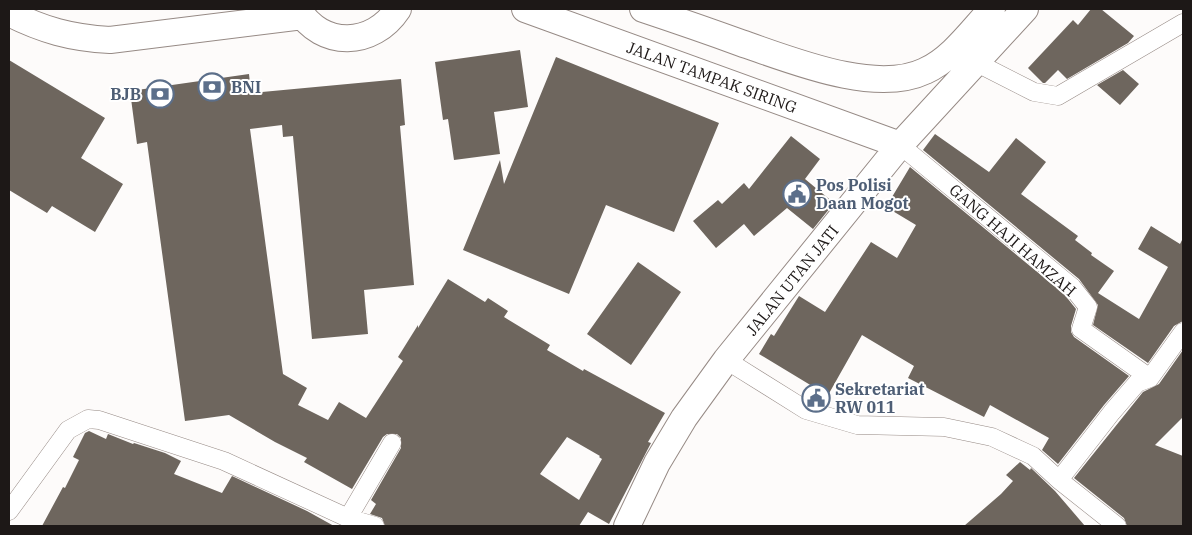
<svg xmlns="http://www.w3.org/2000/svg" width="1192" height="535" font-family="'IBM Plex Serif',serif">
	<rect width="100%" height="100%" fill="#fdfbfa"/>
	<path fill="#6e665e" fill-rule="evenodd" d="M1091,9h10l33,27 -6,7 -61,36 -9,-9 -13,13h-2l-15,-15 45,-48 5,5z
		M520,50l8,57 -34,5 6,42 -46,6 -6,-41 -5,1 -8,-58z
		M556,57l163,66 -45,109 -68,-27 -37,89 -106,-44 37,-90 4,24z
		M9,60l96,58 -24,40 42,26 -28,48 -43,-26 -5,7 -38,-23z
		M1123,70l16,14 -19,21 -23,-20z
		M249,74l2,19 150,-14 4,46 -5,1 14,159 -50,5 4,44 -56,5 -19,-203 -10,1 -1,-12 -32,4 33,245 24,14 -9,17 30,15 11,-18 27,16 37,-57 -5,-4 20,-32v3l30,-49 37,23 3,-4 20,13 -4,6 46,28 -3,5 36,21 1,-2 81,44 -17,29 3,1 -42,81 -21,-12 -9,14h-194l-3,-8 -12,-4 6,-10 -5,-4 30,-52v-10l-4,-4h-10l-4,3 -31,52 -48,-27 3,-4 -32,-16 -46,-27 -44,6 -38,-279 -10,2 -7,-53zM567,437l33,19 -1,1 3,2 -23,41 -39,-26z
		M935,134l54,38 27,-34 30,24 -25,32 57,42 -3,4 17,13 -1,2 23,16 -16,22 41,26 29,-52 -30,-18 13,-23 29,18 3,-6v83l-9,5 -26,37 -55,-38 5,-20 -19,-26 -156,-129z
		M791,136l29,23 -15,20 29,24 -21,26 -26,-21 -33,28 -10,-12 -28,24 -23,-27 25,-21 4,4 22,-21 5,6z
		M910,167l154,127 12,15 -5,17v6l3,5 55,39 -25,29 -46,59 -16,-14 7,-12 -59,-33 -6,12 -76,-39 6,-12 -52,-31 -39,69 -18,-7 7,-11 -53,-32 12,-20 3,2 25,-40 26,16 46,-70 26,16 19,-33 -30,-18z
		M638,262l43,30 -50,73 -44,-31z
		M1183,350v67l-28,28 28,11v70h-56l-3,-8 -50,-40 69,-86 16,-8z
		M89,431l17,8 2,-5 25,10 1,-1 31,10 16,8 -7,13 48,19 10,-17 75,35 27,15h-292l21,-39 2,1 14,-28 -6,-3 12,-24z
		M1020,462l10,8 1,-2 24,23 30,35h-121l37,-32 12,-13 -7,-6z"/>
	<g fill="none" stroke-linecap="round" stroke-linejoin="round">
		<g stroke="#968a85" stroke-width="19">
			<path id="street" d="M977,63l57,29 24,4 125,-73
				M900,145l172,142 16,20 -7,22 69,49
				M726,360l80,50 51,15 87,2 48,10 41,19 26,24 58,46
				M1150,378l33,-46
				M1059,480l53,-68 25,-29 13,-5
				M9,511l59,-81 20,-11 11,1 125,41 124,57 27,8
				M348,518l44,-75"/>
		</g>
		<g stroke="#968a85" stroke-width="28">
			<path id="secondary" d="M298,9c24,40 75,38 100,0
				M525,9l375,136
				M643,9c33,11 65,22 98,34 50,17 134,52 184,28 27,-12 47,-41 67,-62
				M9,13c34,17 62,25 101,27l193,-24
				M627,526l30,-63 27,-45 42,-58 174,-215 125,-136"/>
		</g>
		<use href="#street" stroke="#fff" stroke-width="18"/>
		<use href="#secondary" stroke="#fff" stroke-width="26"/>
	</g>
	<defs>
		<g id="bank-ring" transform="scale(1.4375)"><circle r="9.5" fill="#fff" stroke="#5c6f8a" stroke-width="1.5"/><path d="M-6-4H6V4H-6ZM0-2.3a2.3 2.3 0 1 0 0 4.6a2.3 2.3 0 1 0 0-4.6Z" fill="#5c6f8a"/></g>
		<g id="civic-ring" transform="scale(1.4375)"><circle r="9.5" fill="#fff" stroke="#5c6f8a" stroke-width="1.5"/><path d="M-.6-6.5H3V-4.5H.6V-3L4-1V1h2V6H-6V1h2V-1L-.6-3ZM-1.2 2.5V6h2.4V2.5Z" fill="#5c6f8a"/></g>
	</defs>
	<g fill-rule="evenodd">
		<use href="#bank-ring" x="212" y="87"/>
		<use href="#bank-ring" x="160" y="94"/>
		<use href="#civic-ring" x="797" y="194"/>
		<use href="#civic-ring" x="816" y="398"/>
	</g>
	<g text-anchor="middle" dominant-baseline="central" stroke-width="4" stroke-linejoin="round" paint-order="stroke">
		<g font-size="16" fill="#1d1817" stroke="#fff">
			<text transform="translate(712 77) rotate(20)">JALAN TAMPAK SIRING</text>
			<text transform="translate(1013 240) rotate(41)">GANG HAJI HAMZAH</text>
			<text transform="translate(792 280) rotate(-51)">JALAN UTAN JATI</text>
		</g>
		<g font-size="16" font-weight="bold" fill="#4e5e75" stroke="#fff" text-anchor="start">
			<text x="231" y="87">BNI</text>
			<text x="141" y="94" text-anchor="end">BJB</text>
			<text x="816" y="185">Pos Polisi<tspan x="816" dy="18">Daan Mogot</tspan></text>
			<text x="835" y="389">Sekretariat<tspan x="835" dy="18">RW 011</tspan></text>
		</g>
	</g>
	<rect width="1192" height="535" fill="none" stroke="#1d1817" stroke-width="20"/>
</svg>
